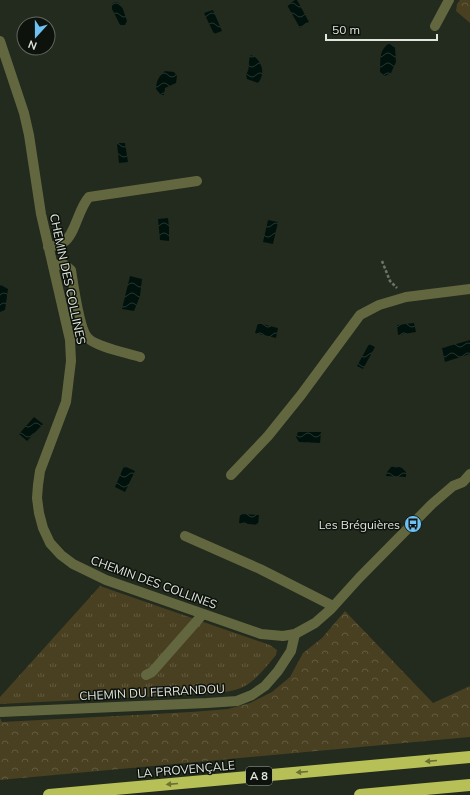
<svg xmlns="http://www.w3.org/2000/svg" width="470" height="795" font-family="Mulish,sans-serif">
	<defs>
		<pattern id="grass-tufts" width="24" height="20" patternUnits="userSpaceOnUse"><rect width="24" height="20" fill="#493f21"/><path d="M3 7l-1-3M5 7V3M7 7l1-3M15 17l-1-3M17 17v-4M19 17l1-3" fill="none" stroke="#635b41"/></pattern>
		<pattern id="forest-crowns" width="20" height="18" patternUnits="userSpaceOnUse"><rect width="20" height="18" fill="#493f21"/><path d="M2 6a3 3 0 1 1 6 0M12 15a3 3 0 1 1 6 0" fill="none" stroke="#635b41"/></pattern>
		<pattern id="water-waves" width="16" height="10" patternUnits="userSpaceOnUse"><rect width="16" height="10" fill="#01120d"/><path d="M0 5q4-4 8 0t8 0" fill="none" stroke="#263430"/></pattern>
	</defs>
	<rect width="100%" height="100%" fill="#222b1d"/>
	<path fill="url(#grass-tufts)" d="M100,586l170,59 7,5 -1,5c-9,11 -19,24 -31,31 -12,7 -30,7 -43,8l-202,10v-7z"/>
	<path fill="url(#forest-crowns)" d="M460,0h10v23l-14,-12 1,-7z
		M345,611l88,92 37,-17v51l-470,43v-62l2,4 189,-10 37,-3 22,-6 22,-11 18,-15 13,-24 19,-15z"/>
	<path fill="url(#water-waves)" d="M295,0h2l12,22 -9,6 -13,-23z
		M115,2l4,1 4,6 4,12 -2,4h-5l-8,-16v-5z
		M213,10l9,21 -8,3 -10,-21z
		M390,43l5,4 1,15 -5,11 -6,3 -5,-4c1,-12 -2,-22 10,-29z
		M251,55c11,4 15,19 7,28l-11,-4 -1,-5c5,-5 1,-13 5,-19z
		M165,71l9,1 3,4 -1,7 -11,5 -1,7h-3l-5,-6c0,-8 3,-13 9,-18z
		M117,143h8l3,19 -9,1z
		M168,218l1,9v14l-9,-1 -2,-21z
		M268,220l10,2 -5,22 -10,-2z
		M130,276l12,3 -2,17 -6,15 -12,-2z
		M1,285l7,4 -3,21 -5,2v-26z
		M258,323l20,5 -2,10 -21,-5z
		M414,323l2,9 -18,3 -1,-10z
		M470,340v14l-25,8 -3,-14z
		M369,344l6,3 -12,22 -6,-3z
		M34,417l9,7 -16,17 -8,-7z
		M298,432h23l-1,11 -21,-1 -3,-5z
		M124,466l11,5 -10,21 -10,-5z
		M396,466l6,2 4,4v5l-20,-1 1,-4 4,-5z
		M240,514l19,1 -1,10 -19,-2z"/>
	<g fill="none" stroke-linecap="round" stroke-linejoin="round">
		<path stroke="#6e766a" stroke-width="2.5" stroke-dasharray="3 2" stroke-linecap="butt" d="M382,261l8,20 7,7"/>
		<path stroke="#636740" stroke-width="10" d="M435,26l14,-26
			M0,41l24,72 5,22 12,79 29,126 1,21 -5,41 -26,69 -2,14 -1,13 2,15 4,15 7,15 11,12 12,9 33,16 155,54 22,2 12,-2 20,-11 16,-14 28,-31 73,-74 21,-18 10,-4 7,-8
			M48,247c5,-1 12,-2 16,-5 11,-7 14,-33 25,-45l108,-16
			M53,264l12,1 6,5c2,13 9,61 17,68 8,9 40,15 52,19
			M231,475l37,-39 33,-41 59,-80 19,-10 27,-8 64,-8
			M185,536l75,33 73,37
			M146,675l6,-3 51,-58
			M0,712l207,-9 30,-2 15,-6 13,-9 13,-15 13,-20 4,-17"/>
		<path stroke="#b7bf57" stroke-width="12" d="M49,795l421,-38
			M360,795l110,-10"/>
	</g>
	<defs><path id="oneway-solid" d="M-6-.8H1V-3.2L6.5 0L1 3.2V.8H-6Z"/></defs>
	<g fill="#6b7135">
		<use href="#oneway-solid" transform="translate(431 761) rotate(175)"/>
		<use href="#oneway-solid" transform="translate(302 772) rotate(175)"/>
		<use href="#oneway-solid" transform="translate(172 784) rotate(175)"/>
	</g>
	<defs>
		<g id="bus-disc" transform="scale(0.9)"><circle r="9.5" fill="#6dc2f3" stroke="#0e120c"/><path d="M-5-6H5V4H4V6H2V4H-2V6H-4V4H-5ZM-3.5-4V0h7V-4ZM-3.5 1.2v1.5H-2V1.2ZM2 1.2v1.5H3.5V1.2Z" fill="#111"/></g>
	</defs>
	<g fill-rule="evenodd">
		<use href="#bus-disc" x="413" y="524"/>
	</g>
	<g text-anchor="middle" dominant-baseline="central" stroke-width="3" stroke-linejoin="round" paint-order="stroke">
		<rect fill="#0e120c" stroke="#a1a69e" stroke-width="1" x="246" y="767" width="26" height="18" rx="3"/>
		<g font-size="11" font-weight="bold" fill="#e0e6dd">
			<text x="259" y="776">A 8</text>
		</g>
		<g font-size="12" fill="#e0e6dd" stroke="#0e120c">
			<text transform="translate(68 279) rotate(78)">CHEMIN DES COLLINES</text>
			<text transform="translate(154 582) rotate(20)">CHEMIN DES COLLINES</text>
			<text transform="translate(152 692) rotate(-3)">CHEMIN DU FERRANDOU</text>
			<text transform="translate(186 769) rotate(-5)">LA PROVENÇALE</text>
		</g>
		<g font-size="12" fill="#e0e6dd" stroke="#0e120c" text-anchor="end">
			<text x="400" y="524">Les Bréguières</text>
		</g>
	</g>
	<g transform="translate(36 36) rotate(201)"><circle r="19" fill="#0e120c" stroke="#626760"/>
	<path d="M0-3L7 15L0 10L-7 15Z" fill="#6dc2f3"/>
	<text y="-6" font-size="11" font-weight="bold" text-anchor="middle" fill="#e0e6dd">N</text>
	</g>
	<path d="M326 34v6h111v-6" fill="none" stroke="#e0e6dd" stroke-width="2"/>
	<text x="332" y="34" font-size="12" fill="#e0e6dd" stroke="#0e120c" stroke-width="3" paint-order="stroke">50 m</text>
</svg>
